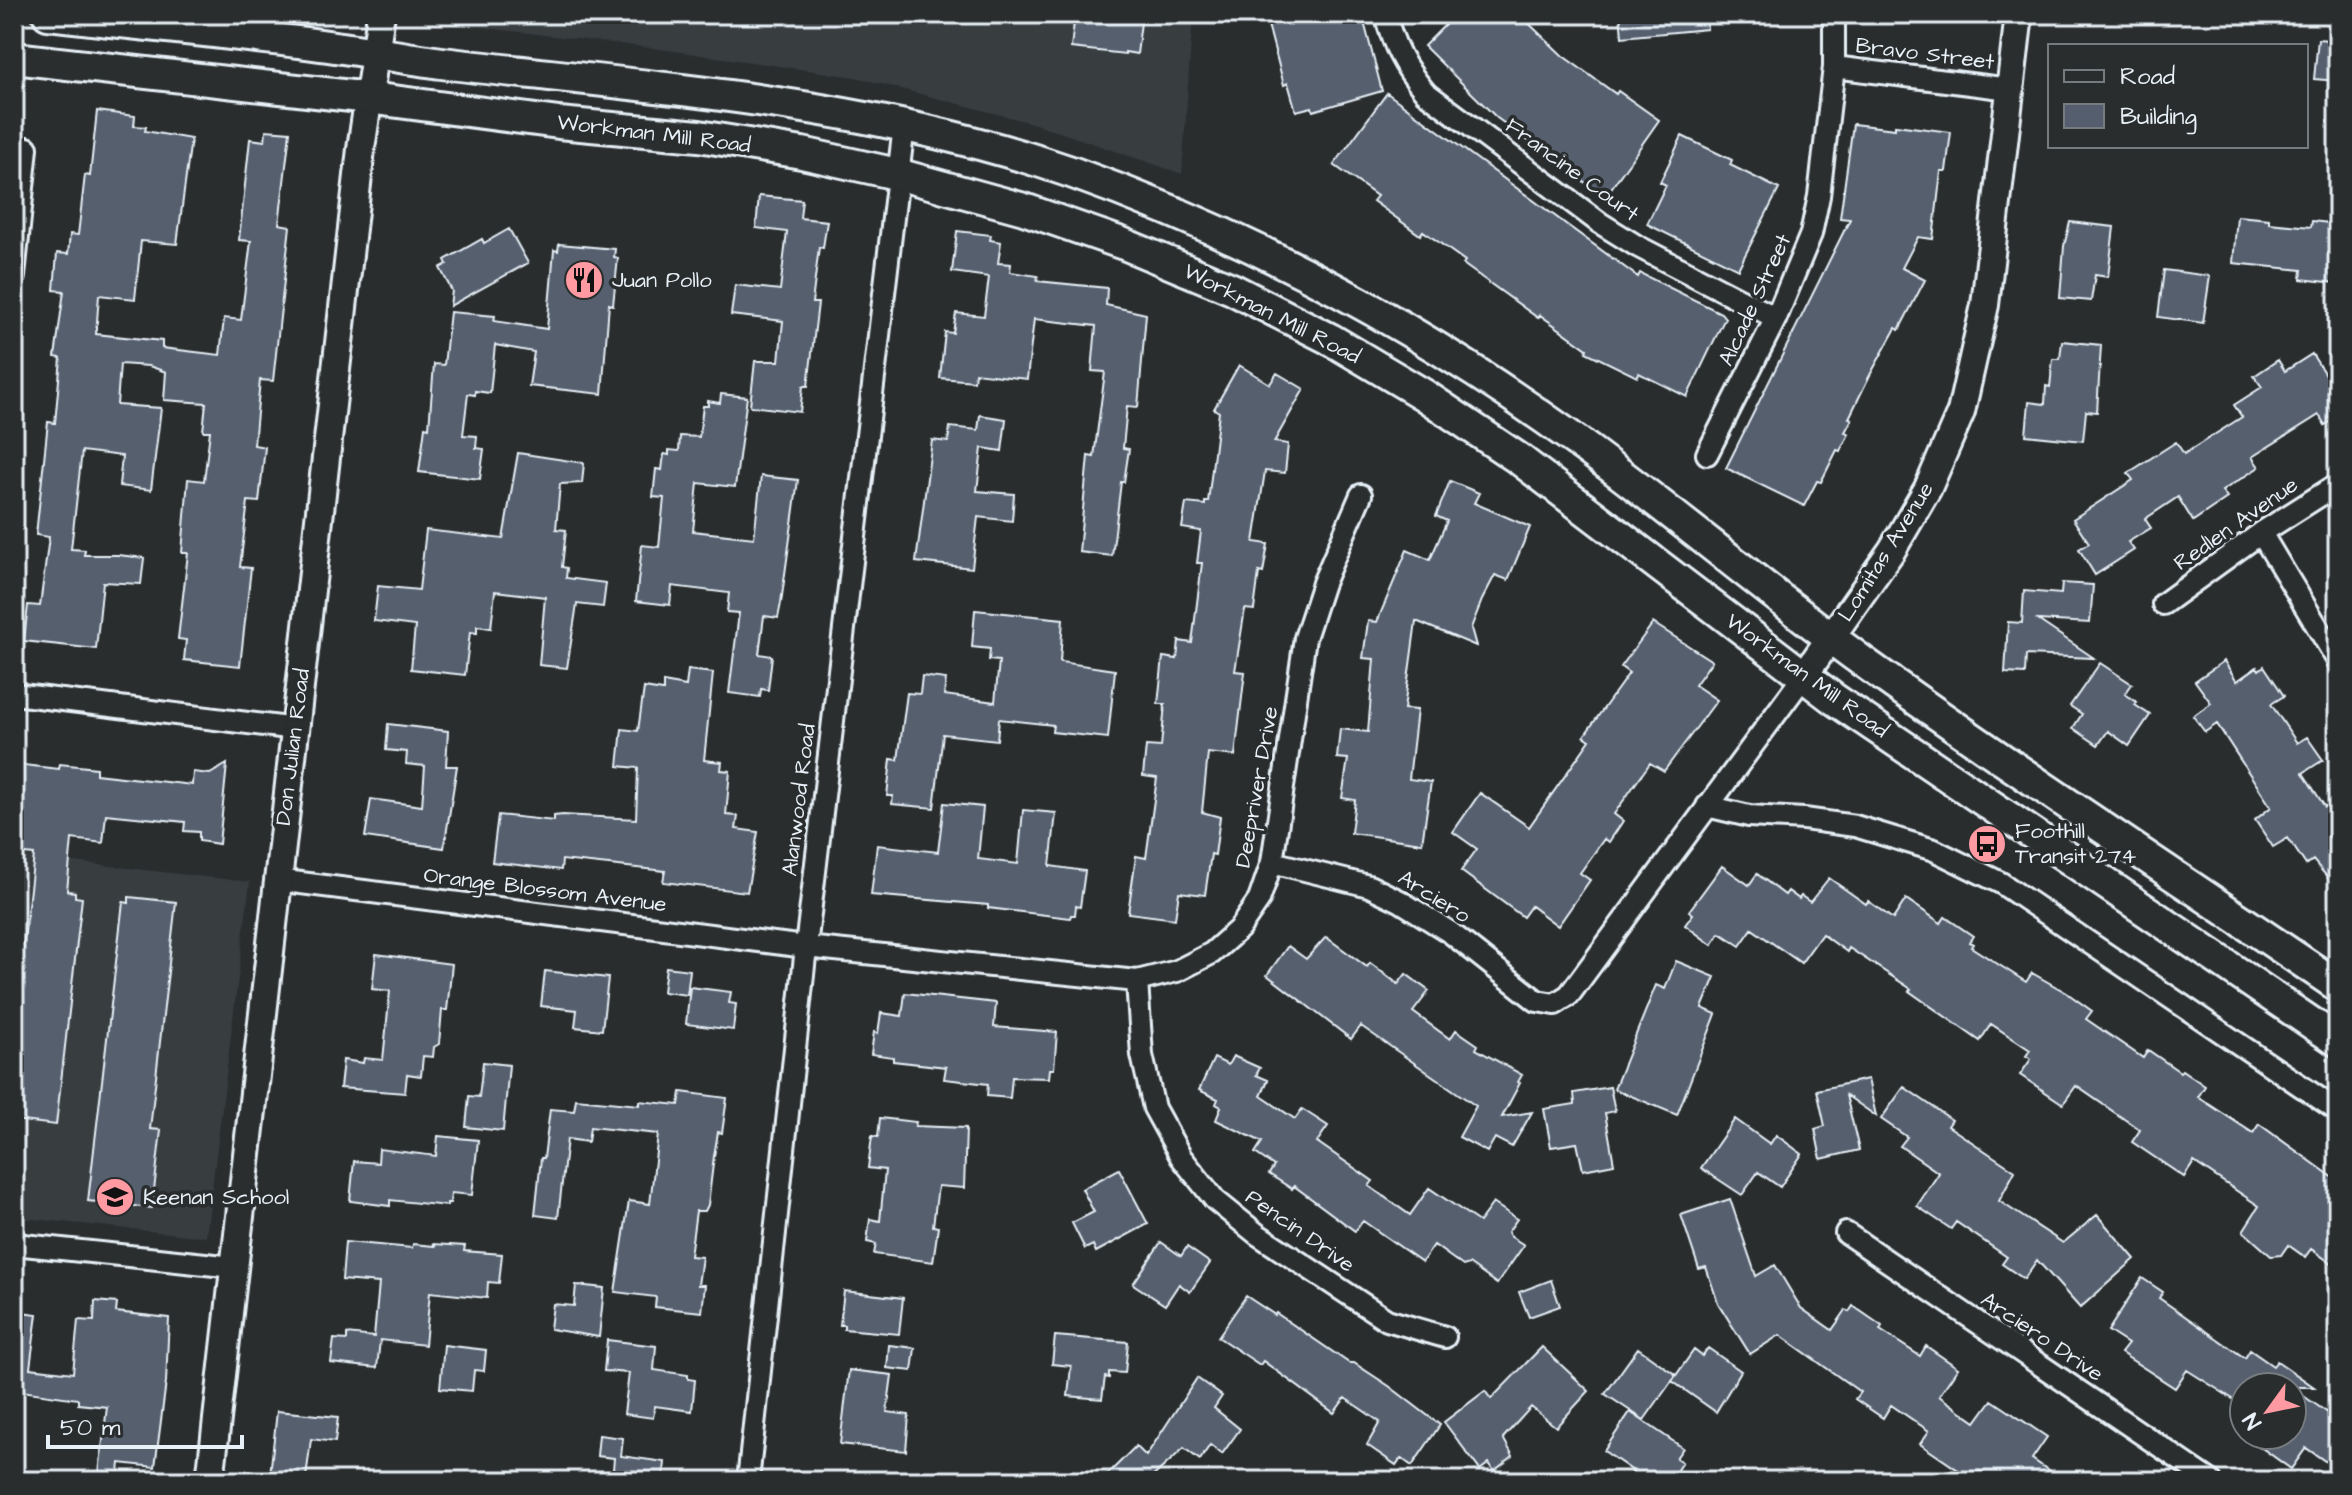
<svg xmlns="http://www.w3.org/2000/svg" width="2352" height="1495" font-family="'Architects Daughter',sans-serif">
	<rect width="100%" height="100%" fill="#2a2d2e"/>
	<filter id="ink" filterUnits="userSpaceOnUse"><feTurbulence type="fractalNoise" baseFrequency=".0125" numOctaves="2"/><feDisplacementMap in="SourceGraphic" scale="16" xChannelSelector="R" yChannelSelector="G"/><feConvolveMatrix kernelMatrix="1 2 1 2 8 2 1 2 1" color-interpolation-filters="sRGB"/></filter>
	<g filter="url(#ink)">
		<path fill="#373c41" d="M439,14h754l-11,160 -143,-49 -184,-48 -195,-28 -207,-25z
			M14,855l236,27 -44,355 -192,-20z"/>
		<path fill="#545e6e" stroke="#e8f1f8" stroke-width="2" d="M1075,14h67l-5,40 -12,-2v2l-54,-6z
			M1279,14h83l20,77 -69,20 -1,-4 -16,4 -8,-28 -4,2 -18,-68z
			M1456,14h63l44,42 53,38 2,-3 41,29 -54,77 -108,-79 -73,-72z
			M1620,14h86l1,15 -85,8z
			M2318,39l20,2v40l-24,-2z
			M1387,93l251,184 2,-4 81,40 4,5 -38,79 -48,-24 -2,4 -51,-25 1,-3 -47,-34 -2,3 -75,-54 2,-3 -42,-30 -3,4 -47,-34 4,-5 -43,-31z
			M97,111l38,5 -1,10 12,1 -1,4 46,8 -14,105 -36,-3 -6,58 -36,-4 -3,39 66,7v7l58,7 4,-37 17,2 10,-79 -12,-1 11,-101 15,2 1,-11 24,2 -11,92 11,2 -17,155 -13,-1 -6,65 11,2 -6,55 -11,-1 -8,66 11,1 -11,98 -56,-6 2,-20 -8,-1 10,-86h-6l6,-74 16,2 6,-50h-7l3,-28 -42,-3 2,-28 -17,-6 -29,-2 -3,41 44,3 -10,82 -32,-4 3,-30 -40,-5 -11,98 14,1 -1,5h34l26,3 -3,26 -38,-2 -7,67 -72,-8 4,-36 12,1 9,-69 -13,-2 12,-113 7,1 6,-65 -6,-1 9,-66 -10,-1 3,-37 11,1 2,-20 8,1 7,-60 5,1z
			M1853,124l42,5v-4l56,7 -5,39h-5l-8,68 -15,-2 -16,31 23,12 -26,50 -3,-2 -26,47 -21,43 3,1 -7,13 4,2 -9,17 -3,-1 -16,32 -4,-1 -13,25 -78,-38 124,-249 -10,-1z
			M1682,136l50,24 -2,5 49,24 -41,80 -91,-45 19,-39 -6,-3z
			M759,196l43,4 -2,18 27,3 -4,27 -4,-1 -7,56h6l-10,83h-5l-3,26 -50,-6 5,-45h24l4,-40 -52,-6 4,-30 45,5 7,-58 -31,-4z
			M2237,216l32,3v4l42,4 1,-6 26,3 -2,59 -35,-4 1,-9 -69,-7z
			M2070,222l44,5 -6,50 -13,-2 -4,26 -31,-3 4,-52z
			M509,229l19,34 -78,43 2,-15 -12,-23 7,-4 -2,-4 37,-21 2,4z
			M957,231l34,4 -1,5 11,2 -3,21 13,1 -1,8 28,4 -1,5 70,7 -1,17 40,9 -8,93 -11,-1 -4,42 6,1 -5,33h-3l-9,74 -33,-4 9,-96 6,1 11,-85 -13,-1 4,-45 -62,-7 -7,60 -52,-6 -1,8 -34,-3 5,-46 8,1 3,-20 28,3 5,-39 -37,-5z
			M559,244l56,5 -1,8 4,1 -5,47 -4,-1 -7,90 -73,-8 5,-34 -39,-7 -5,48 -15,-2v4l-7,-1 -5,41 14,1 -1,12 8,1 -4,30 -61,-7 6,-45 4,1 5,-64 10,1 6,-53 45,4 -1,5 53,8 7,-79 4,1z
			M2164,270l46,6 -7,47 -45,-6z
			M2062,341l39,4 -4,67 -11,-1 -3,30 -57,-6 3,-33 16,2 1,-18 4,1 3,-28h7z
			M2312,354l26,41v22l-13,8 -6,-10 -67,42 7,10 -37,24 5,7 -34,23 -15,-24 -33,22 6,9 -23,14 6,8 -39,25 -16,-26 10,-6 -16,-24 60,-39 -5,-7 48,-31 8,12 58,-37 -8,-12 28,-18 -8,-11 24,-16 7,11z
			M1239,365l31,19 7,-11 27,16 -30,53 14,2 -3,29 -20,-2 -11,71 14,2 -5,29 -4,-1 -5,38 -9,-1 -10,62 10,1 -10,84 -27,-3 -6,59 18,5 -5,38 -4,-1 -6,41 -26,-3 -4,27 -47,-6 8,-57 10,2 11,-80 -14,-2 3,-30 15,1 4,-43h-7l5,-47 14,2 2,-18 13,2 10,-80h-5l4,-32 -19,-3 4,-25 19,2v-3h3l11,-90 -5,-3z
			M721,394l26,3 -12,90 -37,-4 -5,48 61,7 7,-62 37,4 -17,123 -3,15 -14,-2 -5,38 13,2 -4,34 -7,-1 -1,8 -31,-4 10,-80 -12,-1 2,-19 -57,-7 -2,19 -34,-4 6,-56 17,2 5,-49 -11,-1 3,-28 6,1 2,-16 5,1v-5l10,1 1,-15 19,1 4,-31h5v-5l12,2z
			M980,415l26,4 -4,32 -20,-3 -5,43 37,3 -2,27 -34,-4 -6,51 -56,-6 16,-122 16,2 2,-15 28,3z
			M518,453l66,10 -2,20 -22,1 -4,45 10,1 -4,37 5,1 -1,10 40,5 -3,24 -26,-3 -10,64 -28,-3 6,-68 -50,-6 -4,37 -14,-2v7l-7,-1 -5,43 -54,-6 4,-43 -41,-5 4,-35 41,4 7,-60 77,9z
			M1450,481l29,12 -5,10 56,24 -22,53 -13,-5 -13,25 -11,28 5,18 -60,-25 -12,88 13,1 -8,69 22,3 -9,61 -71,-10 4,-33 -13,-2 6,-39 -11,-1 3,-29 28,3 6,-73 -11,-1 5,-37 9,1 30,-72 23,10 17,-39 -11,-5z
			M2062,583l31,2 -3,38 -52,-3 56,38 -68,-3 -1,19 -20,-1 3,-51 14,1 2,-32 37,3z
			M975,610l88,9 -3,43 55,8 -7,68 -56,-6 1,-7 -54,-6 -2,21 -54,-6 -9,74 -42,-4 1,-8h-6l4,-37 7,1 9,-67 13,1 2,-18 24,3 -2,16 51,7 4,-41 -10,-1 1,-11 -18,-2z
			M1653,623l59,38 -17,24 22,15 -53,71 -14,-8 -36,51 9,7 -14,21 -5,-3 -24,34 10,7 -32,46 -27,-20 -8,11 -62,-46 16,-22 -24,-17 27,-39 49,34 61,-87 -6,-4 45,-63 -8,-6z
			M2224,661l13,20 20,-14 2,3 5,-4 20,30 -13,8 26,39 10,-6 16,23 -20,13 22,34 13,-9v92l-25,-30 -7,5 -18,-27 -15,9 -18,-27 16,-13 -54,-83 -12,8 -12,-16 18,-13 -16,-22z
			M2100,663l32,21 -7,10 12,8 -2,3 15,10 -21,31 -21,-15 -10,14 -25,-17 9,-14 -12,-8z
			M688,670l25,3 -9,87 18,2 -1,8 9,1 -4,44 12,1 -2,13 22,3 -11,60 -84,-10 2,-11 -103,-11 -1,10 -69,-8 6,-47 56,6v-5l9,-1 73,4 2,-51 -20,-2 4,-37 16,2 6,-43 19,3v-9l23,4z
			M388,724l60,7 -2,35h11l-13,82 -79,-11 6,-38 51,7 3,-40 -19,-2 1,-12 -21,-2z
			M14,764l45,5 1,-5 36,4v6l96,11 1,-13 17,2 17,-10 -8,80 -20,-3v-9l-15,-1 1,-9 -79,-8 -3,29 -31,-4 -5,52 8,1v5l7,1 -26,227 -42,-5v-95l20,-170 -20,-2z
			M944,803l39,4 -5,52 40,5 5,-54 33,3 -6,53 35,5 -5,36 -4,-1 -1,9h-4l-1,3 -82,-10v-3l-117,-10 6,-50 61,7z
			M1722,866l27,19 8,-11 28,21 3,-4 11,8 2,-3 9,6 19,-24 37,26 2,-3 25,18 13,-20 35,24 4,-6 28,19 -4,6 4,2 -2,3 55,35 6,-9 35,20 25,18 -6,8 57,39 5,-8 32,22 2,-2 23,16 -7,11 55,36 6,-9 79,57v87l-27,-19 -6,8 -17,-12 -7,10 -10,1 -28,-25 16,-25 -65,-44 -10,15 -52,-35 8,-12 -64,-44 -13,18 -43,-29 11,-16 -5,-3 4,-6 -39,-26 -11,17 -71,-50 2,-2 -62,-41 -2,4 -25,-18 -21,29 -49,-34 -12,17 -20,-13 -8,12 -27,-20 8,-11 -4,-3z
			M129,897l47,5 -26,227 11,1 -9,78 -64,-7 35,-299 6,1z
			M1326,937l41,30 3,-4 28,21 8,-10 23,17 -16,21 37,27 6,-9 22,15 -2,4 46,26 -4,7 2,1 -18,34 30,-5 -20,35 -17,-9 -8,14 -28,-15 17,-31 -115,-80 -10,13 -84,-64 21,-29 18,13z
			M376,954l76,10 -5,46h-5l-3,34 -5,3 -1,10 -10,-1 -2,20 -14,-2 -2,19 -65,-5 3,-28 20,3 1,-5 19,2 7,-69 -18,-2z
			M1676,961l39,16 -13,31 14,6 -39,101 -63,-26 42,-104 9,4z
			M666,967l24,3 -3,25 -24,-3z
			M545,971l63,7 -6,52 -27,-3 2,-17 -36,-4z
			M690,987l41,5 -2,11 7,1 -3,26 -47,-6z
			M905,993l91,10 -2,24 63,5 -3,37h-4l-1,9 -37,-1 -2,21 -23,-2 1,-12 -44,-5 2,-12 -53,-6v-4l-22,-3 3,-22 4,1 3,-20 21,3z
			M1233,1056l27,12 -4,7 12,5 -7,16 34,23 7,-10 26,17 -11,16 56,39 -4,5 41,29 19,-27 50,34 14,-19 24,16 -9,13 2,4 14,9 -27,39 -28,-20 -6,2 -29,-21 -12,17 -59,-41 -8,10 -61,-45 -2,3 -23,-15 5,-8 -19,-13 7,-11 -46,-22 5,-13 -5,-3 2,-5 -19,-9 15,-32 14,7z
			M483,1062l26,3 -6,66 -37,-4 3,-31 10,1z
			M1868,1079l8,37 -30,-21 13,55 -38,9 -6,-30 10,-3 -8,-36z
			M1610,1087l5,24 -10,2 9,51 -31,6 -6,-27 -26,4 -7,-38 31,-5 -1,-11z
			M1904,1087l48,33 -4,6 67,45 -16,30 64,42 34,-28 38,44 -55,49 -43,-48 -13,19 -22,-15 5,-7 -51,-35 -5,7 -34,-23 22,-33 -39,-27 7,-9 -26,-18z
			M681,1092l46,6 -5,35 -4,-1 -4,24 -6,49 -3,6h-9l-6,45 12,1 -4,28h7l-3,27 -47,-5 1,-10 -41,-5 14,-91 21,3 8,-70 -68,-7 -2,15 -21,-3 -9,79 -23,-3 6,-57h3l6,-49 24,2 2,-12 63,6v-4l40,4z
			M880,1118l36,4 -1,4 51,2 -2,60 -26,-2 -5,40 5,1 -5,35 -59,-8 2,-10 -9,-2 3,-23 10,2 5,-51 -17,-2 4,-32 6,1z
			M1735,1119l35,25 6,-9 26,19 -22,33 -22,-15 -16,23 -41,-27z
			M438,1136l40,4 -6,55 -21,-2 -1,10h-3v3l-57,-6v6l-40,-5 4,-40 24,2 1,-14 57,7z
			M1119,1169l29,55 -52,28 -3,-7 -8,4 -13,-26 22,-11 -12,-23z
			M1730,1199l26,77 19,-11 26,43 31,22 14,-20 3,2 4,-6 29,20 -2,4 40,26 6,-10 32,22 -19,28 37,26 16,-22 55,37 -15,22 32,22h-71l-14,-10 -6,9 -53,-36 9,-13 -38,-26 -8,13 -28,-19 5,-7 -80,-57 -30,19 -32,-51 -12,-36 -7,2 -18,-54z
			M345,1242l67,6 1,-4 22,2 -1,-2 31,2 -1,5 38,3 -3,29 -11,-1 -1,16 -57,-6 -5,53 -45,-5 -3,28 -46,-5 3,-24 13,1v-6l27,3 5,-54 -37,-3z
			M1161,1242l20,14 6,-9 23,16 -20,29 -11,-8 -14,21 -32,-21z
			M2142,1278l21,14 -4,6 86,60 5,-8 23,16 4,-5 37,26h-70v19l-57,-36 -12,18 -54,-35 7,-9 -20,-13z
			M1551,1280l9,26 -31,11 -10,-25z
			M576,1285l28,3 -5,49 -49,-8 3,-25 21,2z
			M844,1291l59,7 -4,36 -55,-5v-4h-4z
			M1246,1296l29,19 1,-2 73,50h5l35,23 51,39 -28,41 -11,-8 -5,7 -29,-20 13,-23 -35,-24 -11,15 -71,-52 -3,4 -42,-28z
			M95,1301l22,2 -1,9 53,6 -3,64 -11,85 -35,-4 -2,18h-20l9,-74 -29,-3v-5l-64,-9v-79l23,3 -7,54 43,5 5,-53 16,1z
			M1055,1336l73,6 -3,31 -16,-1v6l-4,-1 -3,22 -34,-3 3,-30 -19,-2z
			M607,1340l49,6 -2,24 34,5v4l7,1 -3,31 -37,-5 -2,12 -29,-4 5,-41 -25,-2z
			M444,1345l42,5 -2,21 -10,-1 -2,21 -32,-3z
			M889,1345l26,3 -3,23 -25,-3z
			M1542,1347l47,44 -33,36 -25,-20 -28,31 10,18 -19,15 -5,-8 -9,7 -36,-48 41,-31 6,8z
			M1638,1348l38,27 -32,45 -39,-26z
			M1708,1348l33,23 -25,41 -44,-31 22,-31 8,6z
			M849,1370l43,5 -5,37 22,3 -3,36 -66,-7z
			M1197,1378l25,18 -8,12 26,21 -18,25 -12,-9 -10,15 -16,-12 -36,33h-47l35,-35 10,10z
			M2292,1388l46,32v50l-32,-22 -15,21 -47,-34h48z
			M277,1411l61,6 -3,25 -24,-3 -5,39 -36,-3z
			M1630,1412l53,36 -7,10 6,4 -12,19h-44l7,-10 -29,-20z
			M599,1435l24,3 -2,18 44,6 -2,19h-51l2,-23 -17,-2z"/>
		<g fill="none" stroke-linecap="round" stroke-linejoin="round">
			<g stroke="#e8f1f8" stroke-width="26">
				<path id="minor" d="M1385,14c9,33 18,51 40,78l175,131 37,23 139,72
					M1834,67l176,22
					M14,276l13,-128
					M1707,454l69,-136 35,-84 8,-38 15,-129v-53
					M2261,533l77,128
					M2163,604l98,-71 77,-49
					M14,694l282,35
					M1707,806l42,10 55,3 51,7 79,24 67,33 337,228
					M1272,862l97,24 31,15 51,32 86,68 18,3 14,-9 234,-318
					M277,880l529,67 331,34 40,-10 35,-18 27,-24 20,-29 13,-38 33,-224 18,-55 38,-88
					M1137,981l5,74 12,53 27,49 34,43 42,34 130,86 58,17
					M1846,1233l365,248
					M14,1244l220,23
					M748,1481l58,-534 98,-821"/>
			</g>
			<g stroke="#e8f1f8" stroke-width="32">
				<path id="tertiary" d="M1803,677l89,-127 36,-62 33,-76 24,-107 34,-291
					M210,1481l151,-1332 20,-135"/>
			</g>
			<g stroke="#e8f1f8" stroke-width="36">
				<path id="secondary" d="M48,14c93,11 187,19 280,32 38,5 75,12 114,17 211,25 426,38 629,109 177,63 344,153 497,263 100,72 194,153 294,226 156,112 317,217 476,325
					M14,58l355,40 190,25 140,13 103,17 95,21 127,35 100,35 108,45 98,50 94,56 95,64 315,240 504,342"/>
			</g>
			<use href="#minor" stroke="#2a2d2e" stroke-width="20"/>
			<use href="#tertiary" stroke="#2a2d2e" stroke-width="26"/>
			<use href="#secondary" stroke="#2a2d2e" stroke-width="30"/>
		</g>
	</g>
	<defs>
		<g id="restaurant-disc" transform="scale(2)"><circle r="9.5" fill="#ff9aa2" stroke="#2a2d2e"/><path d="M-5-6h1v4h1v-4h1v4h1v-4h1v5L-1.5 .5V6h-2V.5L-5-1ZM5-6V6H3V1.5H1.5Q1.5-4 5-6Z" fill="#111"/></g>
		<g id="bus-disc" transform="scale(2)"><circle r="9.5" fill="#ff9aa2" stroke="#2a2d2e"/><path d="M-5-6H5V4H4V6H2V4H-2V6H-4V4H-5ZM-3.5-4V0h7V-4ZM-3.5 1.2v1.5H-2V1.2ZM2 1.2v1.5H3.5V1.2Z" fill="#111"/></g>
		<g id="school-disc" transform="scale(2)"><circle r="9.5" fill="#ff9aa2" stroke="#2a2d2e"/><path d="M0-5L7-2L0 1L-7-2ZM-4 1L0 2.5L4 1V4Q0 6-4 4Z" fill="#111"/></g>
	</defs>
	<g fill-rule="evenodd">
		<use href="#restaurant-disc" x="584" y="280"/>
		<use href="#bus-disc" x="1987" y="844"/>
		<use href="#school-disc" x="115" y="1197"/>
	</g>
	<g text-anchor="middle" dominant-baseline="central" stroke-width="7" stroke-linejoin="round" paint-order="stroke">
		<g font-size="22" fill="#e8f1f8" stroke="#2a2d2e">
			<text transform="translate(1925 54) rotate(7)">Bravo Street</text>
			<text transform="translate(654 134) rotate(7)">Workman Mill Road</text>
			<text transform="translate(1572 170) rotate(36)">Francine Court</text>
			<text transform="translate(1755 300) rotate(-65)">Alcade Street</text>
			<text transform="translate(1272 314) rotate(27)">Workman Mill Road</text>
			<text transform="translate(2236 524) rotate(-35)">Redlen Avenue</text>
			<text transform="translate(1886 552) rotate(-58)">Lomitas Avenue</text>
			<text transform="translate(1807 676) rotate(36)">Workman Mill Road</text>
			<text transform="translate(293 747) rotate(-83)">Don Julian Road</text>
			<text transform="translate(1257 787) rotate(-80)">Deepriver Drive</text>
			<text transform="translate(799 800) rotate(-83)">Alanwood Road</text>
			<text transform="translate(545 890) rotate(7)">Orange Blossom Avenue</text>
			<text transform="translate(1434 897) rotate(32)">Arciero</text>
			<text transform="translate(1300 1231) rotate(35)">Pencin Drive</text>
			<text transform="translate(2042 1337) rotate(34)">Arciero Drive</text>
		</g>
		<g font-size="22" fill="#e8f1f8" stroke="#2a2d2e" text-anchor="start">
			<text x="612" y="280">Juan Pollo</text>
			<text x="2015" y="831">Foothill<tspan x="2015" dy="25">Transit 274</tspan></text>
			<text x="143" y="1197">Keenan School</text>
		</g>
	</g>
	<rect width="2352" height="1495" fill="none" stroke="#2a2d2e" stroke-width="48"/>
	<rect x="24" y="24" width="2304" height="1447" fill="none" stroke="#e8f1f8" stroke-width="3" filter="url(#ink)"/>
	<rect x="2048" y="44" width="260" height="104" fill="#2a2d2e" stroke="#767b7f" stroke-width="2"/>
	<rect x="2064" y="70" width="40" height="12" fill="#2a2d2e" stroke="#767b7f" stroke-width="2"/>
	<text x="2120" y="84" font-size="24" fill="#e8f1f8">Road</text>
	<rect x="2064" y="104" width="40" height="24" fill="#545e6e" stroke="#767b7f" stroke-width="2"/>
	<text x="2120" y="124" font-size="24" fill="#e8f1f8">Building</text>
	<g transform="translate(2268 1411) rotate(237)"><circle r="38" fill="#2a2d2e" stroke="#767b7f" stroke-width="2"/>
	<path d="M0-6L14 30L0 20L-14 30Z" fill="#ff9aa2"/>
	<text y="-12" font-size="22" font-weight="bold" text-anchor="middle" fill="#e8f1f8">N</text>
	</g>
	<path d="M48 1435v12h194v-12" fill="none" stroke="#e8f1f8" stroke-width="4"/>
	<text x="60" y="1435" font-size="24" fill="#e8f1f8" stroke="#2a2d2e" stroke-width="6" paint-order="stroke">50 m</text>
</svg>
